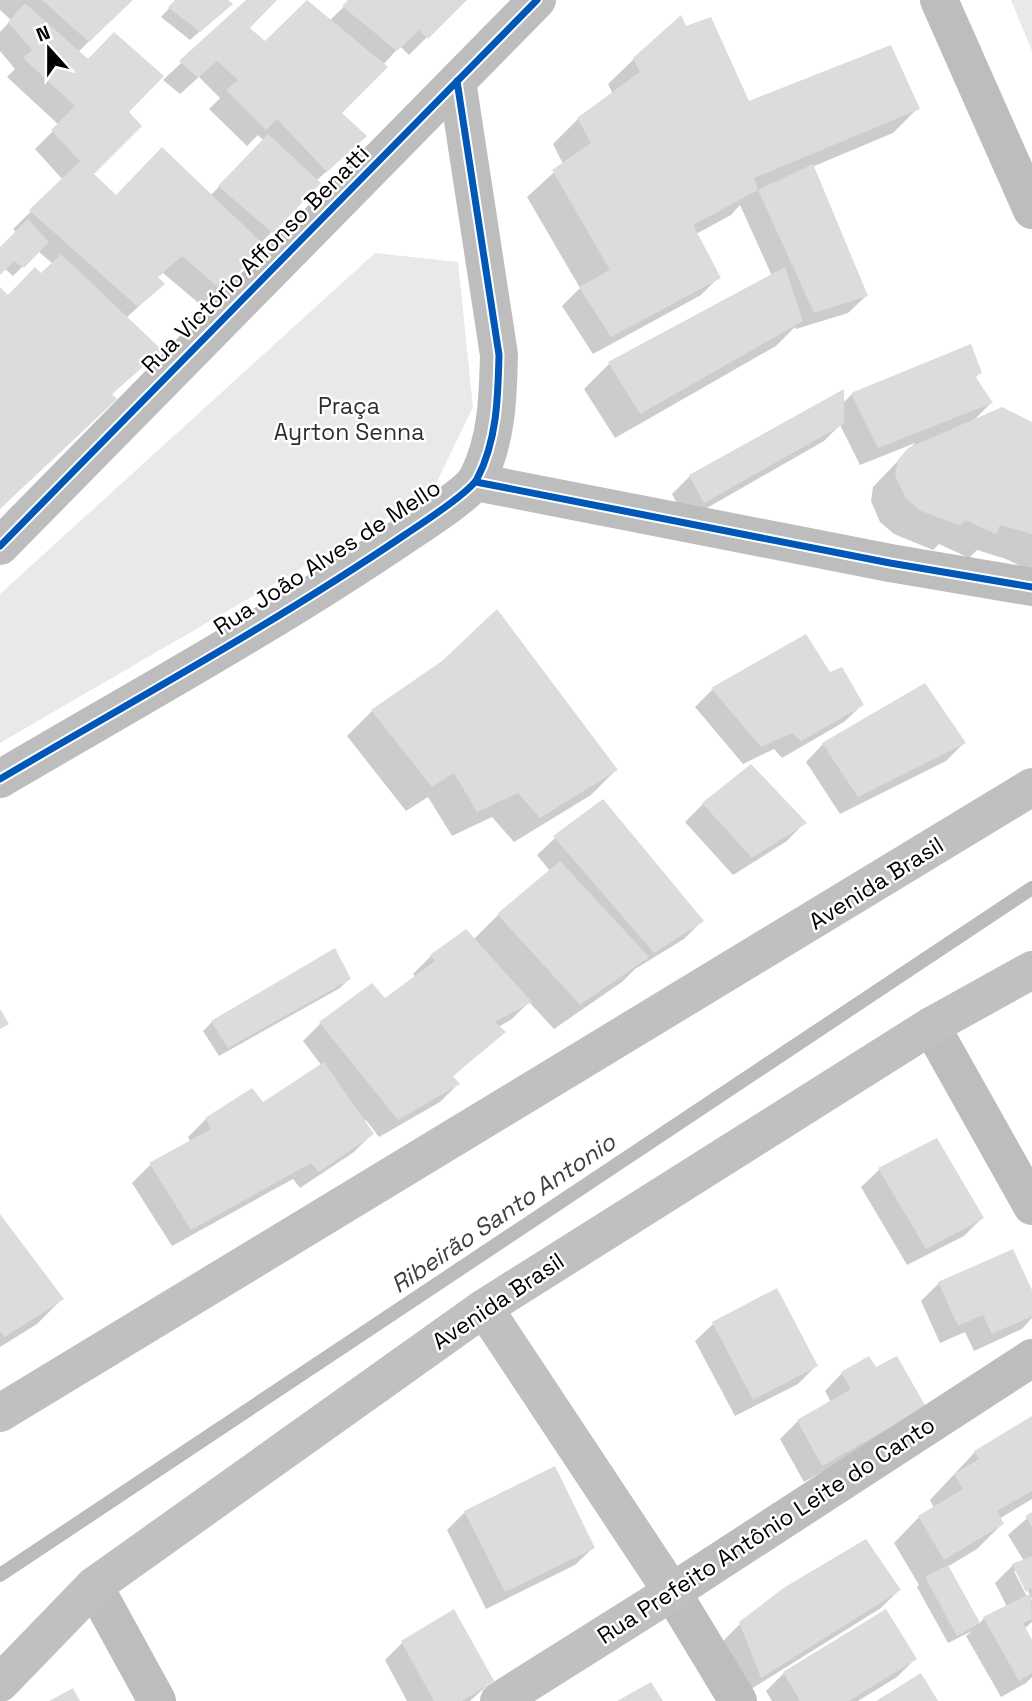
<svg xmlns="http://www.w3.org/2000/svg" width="1032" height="1701" font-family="'Space Grotesk',sans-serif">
	<rect width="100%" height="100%" fill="#fff"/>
	<path fill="#e9e9e9" d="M1011,0h21v51z
		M375,253l83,9 15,145 -41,85 -432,251v-149z"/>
	<path fill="#0003" fill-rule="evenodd" d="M0,0h132l-54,52 48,60 -35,62 24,23 95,-1 54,-55 -6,-6 -11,11 -38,-37 11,-11 -21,-21 -19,17 -17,-14 86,-80h26l-27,28 17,15 64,-22 22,-21h113l-55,55 -9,-9 -60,67 7,40 -31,28 3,2 -59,61 2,2 -60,60 -39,-33 -6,5 6,6 -37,34 34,32 -49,45 -111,113v-219l8,8 33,-22 12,-11 -15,-13 -25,25 -9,-8 -4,5v-24l17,-16 -4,-4 50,-49 -28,-31 24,-24 -52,-48 8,-8 -15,-18v-19l11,-12 -11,-10z
		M177,0h48l-4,13 -31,27 -29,-23z
		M685,28l63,75 170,5 -25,25 -81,34 54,129 -18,17 -52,16 -1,-2 -19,19 -161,92 -31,-49 25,-25 163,-88 -32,-71 -9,10 -35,19 23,43 -18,18 -108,59 -31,-48 18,-18 -53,-91 36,-33 -10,-20 25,-25 35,-25 -5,-10 26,-25z
		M980,373l-5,5 16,25 -18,18 29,-12 12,4 18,12v169l-10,-27 -16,-8 -29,-9 -8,8 -30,-14 -6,6 -39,-16 -14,-12 -9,-21 2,-14 42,-44 -55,22 -20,-40 -16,16 -138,79 -14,-26 18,-18 152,-72 10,-10z
		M805,636l24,38 33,31 -18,17 -62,36 -8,-9 -31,15 -48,-57 17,-17z
		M372,711l244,59 -25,25 -77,47 -22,-25 -40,19 -24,-39 -22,14 -59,-75z
		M964,743l-18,18 -106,53 -34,-52 17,-18z
		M751,766l53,57 -17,18 -54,34 -48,-53 18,-18z
		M555,838l147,83 -18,18 -49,30 -13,13 -68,47 -25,-27 -17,17 -14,8 5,5 -51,45 6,7 -18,18 -61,35 -13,-17 -2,2 8,12 -18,18 -54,36 -7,-9 -121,67 -40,-63 18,-18 41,-23 -3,-5 18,-18 57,-14 59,-39 -19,-25 17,-17 65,-24 31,-23 -3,-3 18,-18 35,-25 7,9 25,-25 52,-44 -13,-16z
		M349,979l-9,9 -121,68 -16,-25 9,-9z
		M937,1140l45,78 -18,18 -57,29 -46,-78 18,-17z
		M0,1217l62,82 -25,25 -37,23z
		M1012,1251l20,44v23l-10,11 -48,22 -9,-19 -25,11 -19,-42 18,-18z
		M713,1324l103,42 -18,18 -63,32 -40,-75z
		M842,1373l64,52 -102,57 -24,-43 18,-18 33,-19 -6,-11z
		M1032,1418v81l-33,20 3,5 -25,25 -30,18 32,57 5,-6 23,-11 -12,-24 18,-18 11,-4 -16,-26 24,-21v108l-8,7 8,15v33l-6,6 -25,14 -35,-61 6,-5 -24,12 -31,-56 2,-2 -25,-42 25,-26 15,-9 -4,-8 45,-48zM1014,1571h4l14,28 -3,2z
		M465,1512l128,36 -18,17 -89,44 -39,-79z
		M899,1590l-18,18 -138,86 -21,-52 18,-18z
		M402,1643l90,38 -22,20h-63l-22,-41z
		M915,1659l-18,18 -39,24h-86l-6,-10 18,-18z"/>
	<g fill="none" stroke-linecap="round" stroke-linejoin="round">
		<path stroke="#bbb" stroke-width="14" d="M0,1575l1032,-687"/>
	</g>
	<path fill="#dcdcdc" d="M42,0h91l-44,42z
		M175,0h53l5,4 -33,28 -32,-25z
		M246,0h31l-27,28 15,13 42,-41 81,67 -46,46 25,23 -40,36 -50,-53 -11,11 -40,-40 12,-10 -21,-19 -19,17 -19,-17z
		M348,0h119l-39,39 -9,-9 -22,21 -55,-45z
		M25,3l63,56 26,-27 50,44 -35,36 13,14 -48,48 22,21 46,-48 103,99 -44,44 -39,-34 -24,21 7,7 -27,23 -109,-97 51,-49 -29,-31 24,-24 -52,-48 9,-8 -24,-28z
		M681,15l5,11 25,-9 38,84 142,-56 29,64 -166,69 4,12 -65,35 28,53 -110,59 -32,-50 31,-17 -58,-100 39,-27 -14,-25 63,-46 -7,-14z
		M268,134l53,49 -48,50 -55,-47z
		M813,164l55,132 -54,17 -56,-123z
		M28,219l21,23 -25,26 -10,-7 -14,14v-28z
		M61,254l101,96 -50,44 5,5 -117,110v-222l8,8 27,-28 6,6z
		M785,267l18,54 -163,93 -32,-52z
		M971,344l11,29 -7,3 18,27 -115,45 -27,-55z
		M844,389v35l-140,79 -15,-28z
		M1002,407l30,15v112l-32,-9 -4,9 -31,-14 -5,6 -41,-16 -14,-13 -10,-22 3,-15 10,-12z
		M497,609l121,161 -78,48 -22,-25 -41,19 -23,-39 -22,14 -61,-77 71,-49z
		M806,634l24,38 12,-5 22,38 -63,36 -9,-8 -31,14 -50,-59z
		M925,683l41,60 -108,54 -36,-54z
		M751,764l56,59 -55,35 -50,-55z
		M603,799l101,122 -50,32 -101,-117z
		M560,861l89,96 -69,48 -83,-91z
		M466,929l66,73 -37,20 11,10 -53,44 7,8 -62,36 -79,-98 53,-39 13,15 50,-37 -5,-6z
		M335,948l16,31 -123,69 -17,-27z
		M0,1009l9,15 -9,5z
		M324,1062l50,72 -55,38 -8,-9 -120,67 -42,-67 62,-34 -6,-11 47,-30 11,14z
		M937,1138l47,80 -58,31 -48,-81z
		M0,1214l64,85 -59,38 -5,-6z
		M1013,1249l19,41v26l-40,18 -9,-19 -25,11 -20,-44z
		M777,1288l41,78 -65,34 -41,-78z
		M869,1356l7,11 21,-11 29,51 -104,59 -25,-46 54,-31 -10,-17z
		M1032,1416v75l-35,20 7,13 -60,36 -26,-44 45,-27 -9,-15 25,-15 -5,-8z
		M555,1466l40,82 -90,44 -41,-81z
		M1032,1512v15l-7,-11z
		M866,1539l35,51 -140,88 -22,-56 46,-35z
		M1032,1556v32l-6,4 -14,-28z
		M948,1565l32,58 -23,13 -32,-59z
		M1031,1593l1,26 -9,4 9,17v33l-13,8 -36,-64z
		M454,1609l40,72 -32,20h-28l-33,-60z
		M886,1609l31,50 -68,42h-49l-17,-29z
		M921,1673l17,28h-62z
		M651,1682l12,19h-46z
		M73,1688l7,13h-31z"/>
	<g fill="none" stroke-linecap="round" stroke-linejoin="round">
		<path stroke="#bdbdbd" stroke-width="38" d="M939,0l93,210
			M476,482l414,81 142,24
			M0,546l537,-546
			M0,779c136,-80 275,-156 406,-245 15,-10 63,-41 71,-55 20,-38 21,-82 22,-124l-42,-274
			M931,1026l101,180
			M94,1586l63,115
			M738,1701l-66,-109 360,-234"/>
		<path stroke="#c0c0c0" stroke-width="38" d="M484,1308l188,284 -173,109
			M0,1413l1032,-626
			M0,1683l94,-97 390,-278 447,-282 101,-56"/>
		<g stroke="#fff" stroke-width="11">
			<path id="cycleway" d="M476,482l414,81 142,24
				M0,546l537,-546
				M0,779c136,-80 275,-156 406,-245 15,-10 63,-41 71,-55 20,-38 21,-82 22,-124l-42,-274"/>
		</g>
		<use href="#cycleway" stroke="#0057b8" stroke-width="7"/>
	</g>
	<g text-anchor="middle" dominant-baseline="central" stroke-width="5" stroke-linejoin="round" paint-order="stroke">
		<g font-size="23" fill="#000" stroke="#fff">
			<text transform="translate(255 259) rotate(-45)">Rua Victório Affonso Benatti</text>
			<text transform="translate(327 557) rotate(-33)">Rua João Alves de Mello</text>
			<text transform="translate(876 883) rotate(-32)">Avenida Brasil</text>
			<text transform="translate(498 1301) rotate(-34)">Avenida Brasil</text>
			<text transform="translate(766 1530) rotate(-33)">Rua Prefeito Antônio Leite do Canto</text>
		</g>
		<g font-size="23" fill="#2e2e2e" stroke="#fff">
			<text x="349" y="406">Praça<tspan x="349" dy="26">Ayrton Senna</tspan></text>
		</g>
		<g font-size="24" font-style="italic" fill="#3f3f3f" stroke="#fff">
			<text transform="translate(503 1213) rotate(-34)">Ribeirão Santo Antonio</text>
		</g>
	</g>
	<g transform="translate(49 49) rotate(339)" stroke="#ffffff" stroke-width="5" paint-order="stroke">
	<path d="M0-5L12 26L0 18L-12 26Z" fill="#000000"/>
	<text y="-10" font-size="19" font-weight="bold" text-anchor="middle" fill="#000000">N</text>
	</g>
</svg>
